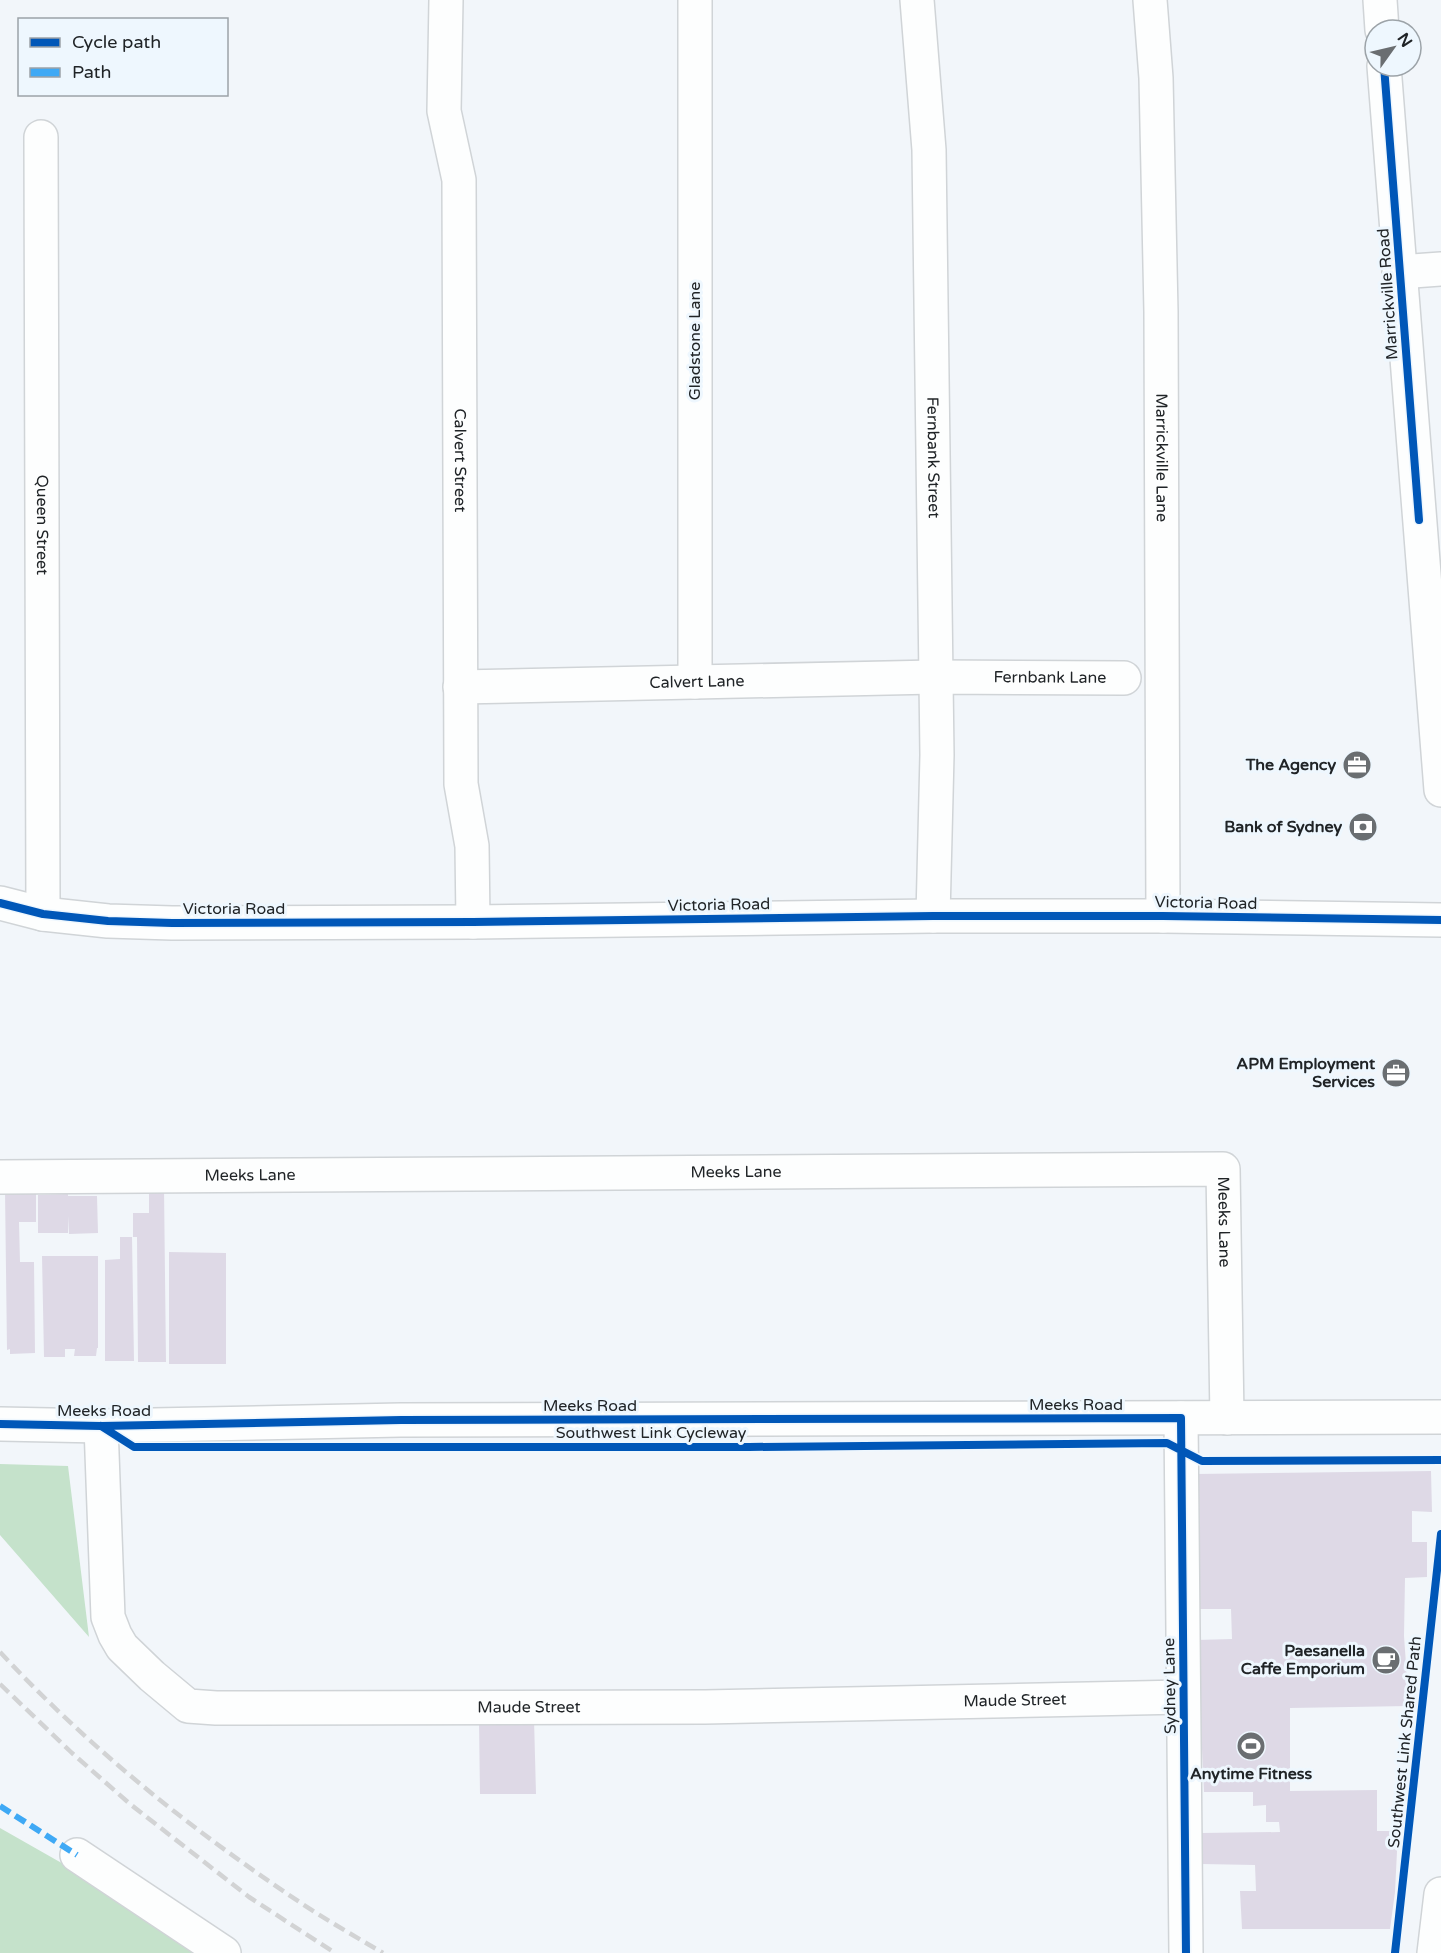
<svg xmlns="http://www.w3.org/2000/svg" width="1441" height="1953" font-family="'Varela Round',sans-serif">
	<rect width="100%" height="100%" fill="#f2f6fa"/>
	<path fill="#c5e2cb" d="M0,1464l68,2 21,171 -89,-102z
		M0,1828l220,125h-220z"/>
	<path fill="#ded9e6" d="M164,1188l2,174h-28l-1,-125h-4v-24h16v-19h-16v-5z
		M5,1190h31v32h-17l1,40h14l1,91 -25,1v-5l-3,1z
		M68,1194v2h29l1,37 -29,1 -1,-18v17h-30v-38z
		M120,1237h12l2,124h-29v-101l15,-1z
		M169,1252l57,1v111h-57z
		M42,1256h56v92h-1l-1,8h-22l1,-7h-10v8h-21z
		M1431,1471l1,41 -20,-1v31h15v35l-22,1 -1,58 5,70 -119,2v83l87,-1v41h21l-3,61 -5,37h-148l-2,-38h16l-1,-26 -53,-1 -1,-31 79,-1 -1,-10h-13v-17l-13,1v-14h-49l-7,-152 35,-1 -1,-30h-32l1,-32 -4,-103z
		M534,1719l2,75h-56l-1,-73z"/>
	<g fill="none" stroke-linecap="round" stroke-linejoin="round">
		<g stroke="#d0d4d7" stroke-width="36">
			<g id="minor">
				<path id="s1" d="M446,0l-2,111 15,69 2,604 11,62 1,76"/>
				<path d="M695,0v682"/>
				<path id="s2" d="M917,0l12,150 8,605 -4,161"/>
				<path id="s3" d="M1150,0l6,78 5,234 2,604"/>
				<path id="s4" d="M41,137l2,777"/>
				<path d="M1399,272l42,-3"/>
				<path id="s5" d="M460,687l474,-10 190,1"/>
				<path d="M0,903l43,11 65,7 64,2 301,-1 460,-6h230l278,4"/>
				<path id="s6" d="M0,1177l1223,-8 4,249"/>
				<path d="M1181,1418l5,535"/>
				<path d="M0,1424l101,2 300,-6 1040,-3"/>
				<path id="s7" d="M101,1426l7,191 7,18 7,12 30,29 36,30 28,2 489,-1 478,-10"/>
				<path d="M77,1855l147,98"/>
			</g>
		</g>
		<g stroke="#d0d4d7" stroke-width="36">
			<path id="major" d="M1380,0l2,30
				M1384,66l57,724
				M1434,1953l7,-59"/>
		</g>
		<use href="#minor" stroke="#fdfefe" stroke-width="33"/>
		<use href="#major" stroke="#fdfefe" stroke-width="33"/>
		<path stroke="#d2d3d4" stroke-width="4.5" stroke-dasharray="12 6" stroke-linecap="butt" d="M0,1652c89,96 193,179 301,251 27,18 55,34 82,50
			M0,1684l72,69 58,51 119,93 86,56"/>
		<path stroke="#3fa9f5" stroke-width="6" stroke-dasharray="12 6" stroke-linecap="butt" d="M0,1806l77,49"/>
		<g stroke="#eef7fe" stroke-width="11">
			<path id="cycleway" d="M1384,66l35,454
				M0,903l43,11 65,7 64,2 301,-1 460,-6h230l278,4
				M0,1424l101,2 300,-6 780,-2 5,535
				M101,1426l33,21h615l418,-4 35,18 239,-1
				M1395,1953l46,-419"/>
		</g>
		<use href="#cycleway" stroke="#0057b8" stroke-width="8"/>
	</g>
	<defs>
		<g id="office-disc" transform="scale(1.5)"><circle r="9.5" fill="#6a6e71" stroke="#eef7fe"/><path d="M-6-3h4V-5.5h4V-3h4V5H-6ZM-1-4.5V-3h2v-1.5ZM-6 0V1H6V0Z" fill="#fff"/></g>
		<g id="bank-disc" transform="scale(1.5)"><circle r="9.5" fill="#6a6e71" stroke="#eef7fe"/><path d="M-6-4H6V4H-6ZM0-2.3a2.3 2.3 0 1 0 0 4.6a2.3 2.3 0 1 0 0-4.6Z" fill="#fff"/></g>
		<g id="cafe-disc" transform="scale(1.5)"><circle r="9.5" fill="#6a6e71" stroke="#eef7fe"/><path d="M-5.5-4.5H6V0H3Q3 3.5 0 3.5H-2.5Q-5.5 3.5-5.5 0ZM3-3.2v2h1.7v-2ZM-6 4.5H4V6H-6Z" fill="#fff"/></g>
		<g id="stadium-disc" transform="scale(1.5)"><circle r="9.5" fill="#6a6e71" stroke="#eef7fe"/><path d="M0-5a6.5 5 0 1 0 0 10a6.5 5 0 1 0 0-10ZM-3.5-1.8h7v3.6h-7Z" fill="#fff"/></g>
	</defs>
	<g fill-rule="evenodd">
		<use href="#office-disc" x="1357" y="765"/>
		<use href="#bank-disc" x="1363" y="827"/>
		<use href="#office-disc" x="1396" y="1073"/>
		<use href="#cafe-disc" x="1386" y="1660"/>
		<use href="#stadium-disc" x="1251" y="1746"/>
	</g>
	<g text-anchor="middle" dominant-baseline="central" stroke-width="6" stroke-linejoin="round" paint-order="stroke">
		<g font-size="16" fill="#202427" stroke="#eef7fe">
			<text transform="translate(1388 294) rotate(-94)">Marrickville Road</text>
			<text transform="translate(695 341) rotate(-90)">Gladstone Lane</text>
			<text stroke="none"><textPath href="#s2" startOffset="458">Fernbank Street</textPath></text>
			<text stroke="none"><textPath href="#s3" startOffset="458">Marrickville Lane</textPath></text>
			<text stroke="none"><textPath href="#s1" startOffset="462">Calvert Street</textPath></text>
			<text stroke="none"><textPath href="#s4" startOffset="388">Queen Street</textPath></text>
			<text stroke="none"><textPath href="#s5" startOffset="590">Fernbank Lane</textPath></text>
			<text stroke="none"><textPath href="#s5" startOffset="237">Calvert Lane</textPath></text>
			<text transform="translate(1206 903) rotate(1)">Victoria Road</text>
			<text transform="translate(719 905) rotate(-1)">Victoria Road</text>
			<text x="234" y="909">Victoria Road</text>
			<text stroke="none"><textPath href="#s6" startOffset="736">Meeks Lane</textPath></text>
			<text stroke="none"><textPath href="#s6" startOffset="250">Meeks Lane</textPath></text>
			<text stroke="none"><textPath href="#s6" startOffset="1276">Meeks Lane</textPath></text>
			<text x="1076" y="1405">Meeks Road</text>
			<text x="590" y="1406">Meeks Road</text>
			<text x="104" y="1411">Meeks Road</text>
			<text x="651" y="1433">Southwest Link Cycleway</text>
			<text transform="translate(1170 1686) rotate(-91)">Sydney Lane</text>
			<text stroke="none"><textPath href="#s7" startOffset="1140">Maude Street</textPath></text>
			<text stroke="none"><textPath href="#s7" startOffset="654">Maude Street</textPath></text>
			<text transform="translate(1405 1742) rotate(-84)">Southwest Link Shared Path</text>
		</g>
		<g font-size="16" font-weight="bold" fill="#202427" stroke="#eef7fe" text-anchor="end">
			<text x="1336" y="765">The Agency</text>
			<text x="1342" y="827">Bank of Sydney</text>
			<text x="1375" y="1064">APM Employment<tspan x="1375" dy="18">Services</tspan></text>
			<text x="1365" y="1651">Paesanella<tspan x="1365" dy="18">Caffe Emporium</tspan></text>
			<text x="1251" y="1774" text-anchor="middle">Anytime Fitness</text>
		</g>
	</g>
	<rect x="18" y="18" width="210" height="78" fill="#eef7fe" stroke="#9ca3a8" stroke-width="1.5"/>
	<rect x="30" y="38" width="30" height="9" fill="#0057b8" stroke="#9ca3a8" stroke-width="1.5"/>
	<text x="72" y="48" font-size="18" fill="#202427">Cycle path</text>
	<rect x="30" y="68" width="30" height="9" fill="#3fa9f5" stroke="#9ca3a8" stroke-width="1.5"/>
	<text x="72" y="78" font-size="18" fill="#202427">Path</text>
	<g transform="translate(1393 48) rotate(56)"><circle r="28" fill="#eef7fe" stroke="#9ca3a8" stroke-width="1.5"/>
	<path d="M0-4.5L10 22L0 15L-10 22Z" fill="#6a6e71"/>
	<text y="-9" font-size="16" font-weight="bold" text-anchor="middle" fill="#202427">N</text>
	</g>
</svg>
